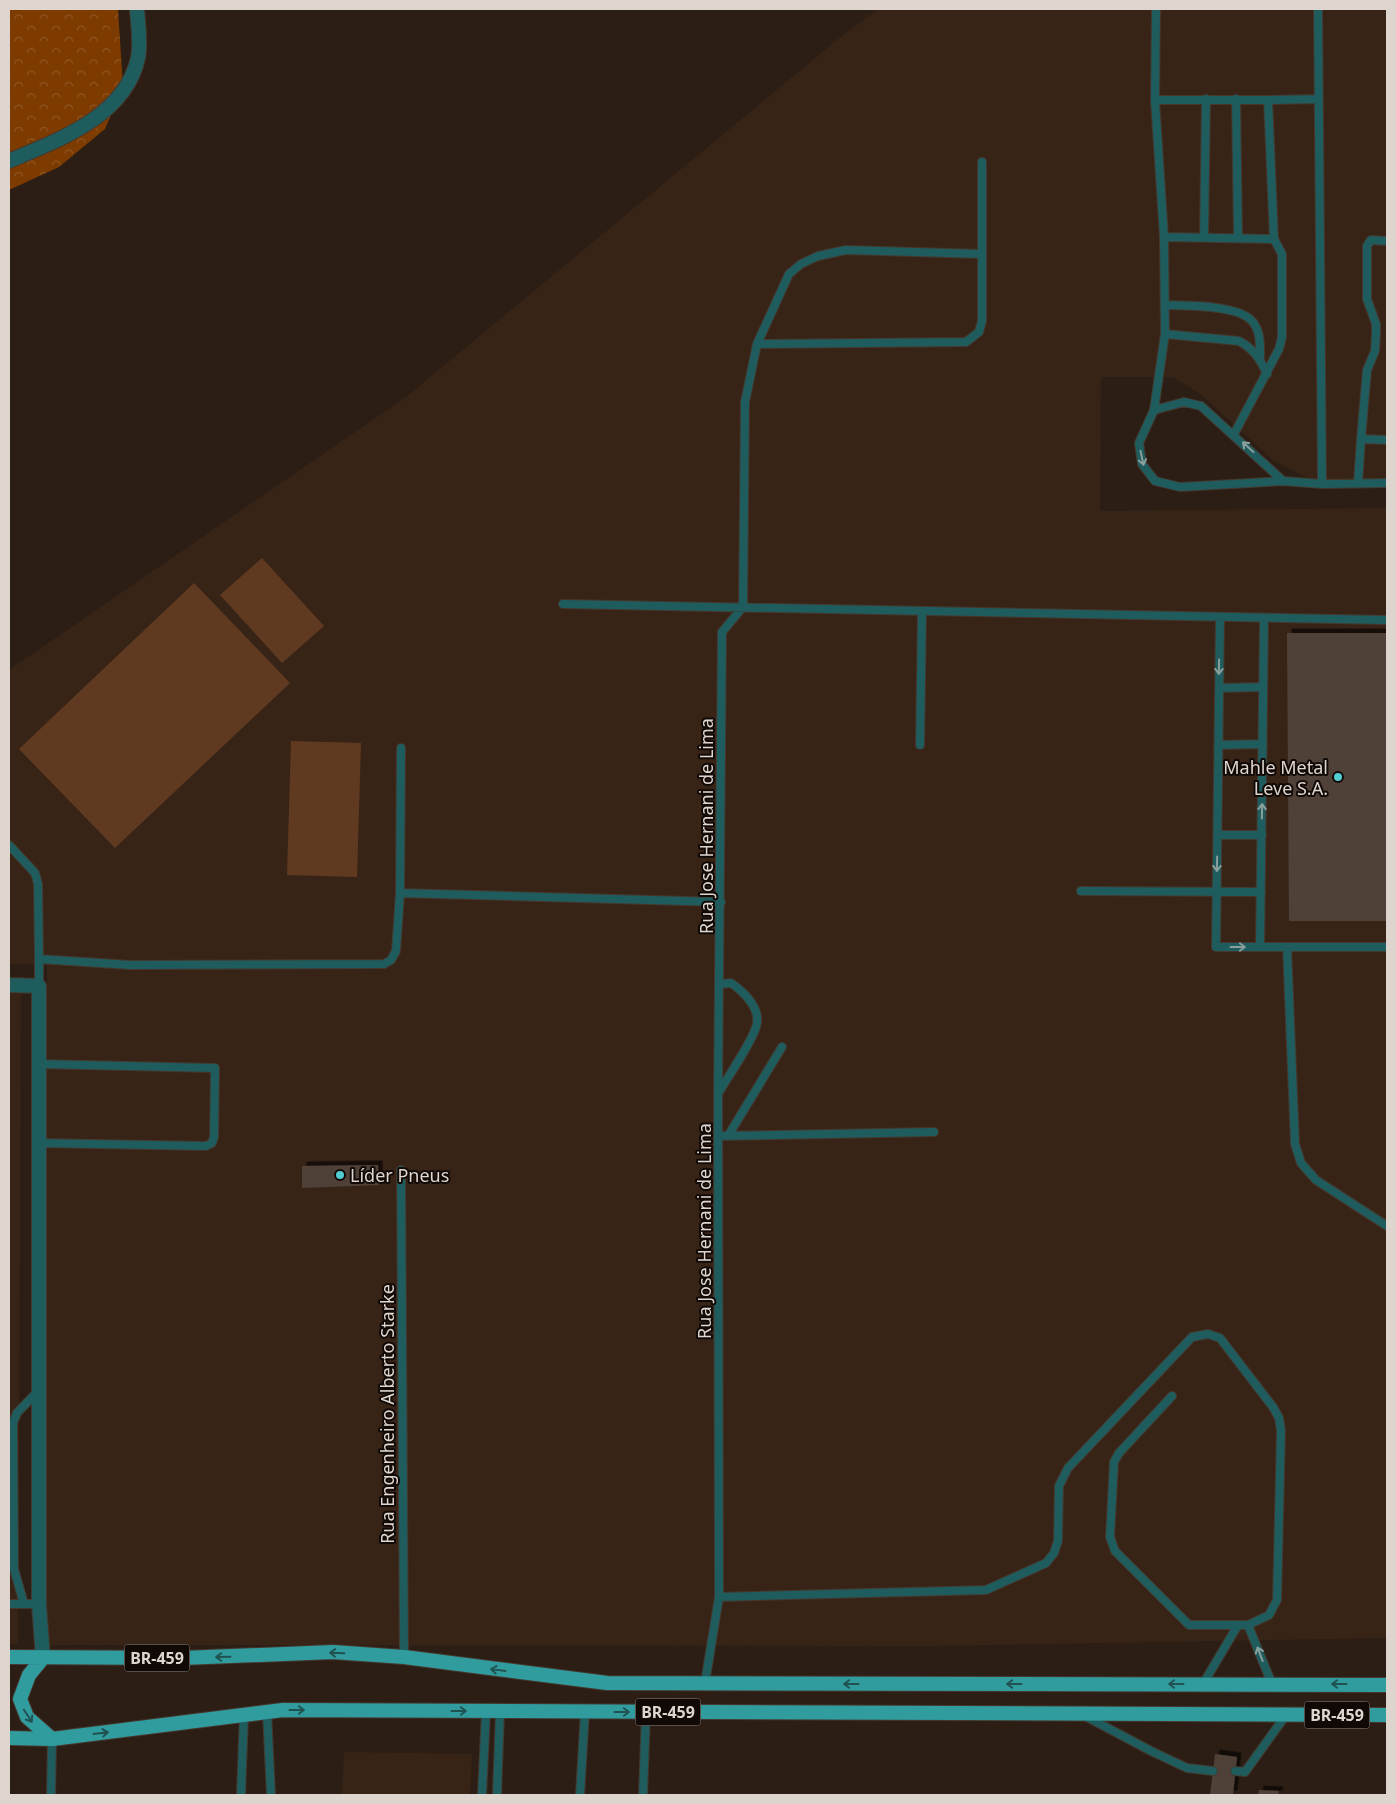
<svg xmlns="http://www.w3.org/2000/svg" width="1396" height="1804" font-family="'Noto Sans',sans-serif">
	<defs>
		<pattern id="forest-crowns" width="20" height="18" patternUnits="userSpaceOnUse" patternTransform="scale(1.25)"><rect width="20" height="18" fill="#7d3b00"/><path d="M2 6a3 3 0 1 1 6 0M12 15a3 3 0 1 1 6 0" fill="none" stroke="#8f5624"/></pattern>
		<filter id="shadow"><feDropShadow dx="4.5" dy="-4.5" stdDeviation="0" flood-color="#0009"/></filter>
	</defs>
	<rect width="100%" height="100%" fill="#2c1e15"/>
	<path fill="#382417" d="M879,9h508v471l-65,4 -47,-22 -76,-69 -26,-16h-72l-1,134 287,-3v1130l-457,8 -884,-1 1,-680 -38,-1v-294l397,-273 437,-362z
		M9,992h12l-3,652h-9z
		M344,1752l128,2 -2,41h-128z"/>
	<path fill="url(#forest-crowns)" d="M9,9h109l5,78 -18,42 -46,38 -50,23z"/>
	<path fill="#603a20" d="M262,558l62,68 -42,37 -62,-68z
		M194,583l96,100 -175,165 -96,-99z
		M291,741l70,2 -4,134 -70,-2z"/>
	<path fill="#504037" filter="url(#shadow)" d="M1287,633h100v288h-98z
		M378,1165l1,20 -77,3v-22z
		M1215,1754l22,3 -4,38h-23z
		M1259,1790l20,1 -1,4h-20z"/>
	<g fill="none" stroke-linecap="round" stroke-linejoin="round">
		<g stroke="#45382f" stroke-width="10">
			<path id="service" d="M1318,9l4,475
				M1236,99l2,139
				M1155,100l1,-91
				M1164,237l-9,-137h113
				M1204,237l2,-138
				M1274,239l-6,-139 50,-1
				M1387,241l-16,-1 -4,6v53l9,25v9l-1,18 -8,19 -6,69 26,1
				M1167,305c21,1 69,0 84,15 10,10 9,25 9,37
				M1165,334l74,7c15,8 21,18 28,33
				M757,344l209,-2 13,-10 3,-11v-67
				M1154,410l11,-76 -1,-97 110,2 8,15v83l-3,12 -45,85
				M1283,481l-82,-75 -17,-4 -30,8 -15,33 3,21 13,17 25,6 103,-6 39,3 65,-1
				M1358,483l3,-44
				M563,604l824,16
				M1220,618l-4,329h171
				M1219,688l44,-1
				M920,745l2,-132
				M1218,745l45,-1
				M401,748l-1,145 321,9
				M1218,835h44
				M9,845l26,28 3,11 1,75 91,6 254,-1 7,-4 5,-9 4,-58
				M1081,891l180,1
				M1260,947l4,-328
				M1287,947l8,197 6,19 15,17 71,46
				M39,959v27
				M39,1064l176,4 -1,69 -2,6 -6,3 -167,-3
				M719,1092c10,-17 32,-48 37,-65 6,-18 -12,-35 -25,-44l-11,1
				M719,1136l215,-4
				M728,1136l54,-89
				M401,1170l3,487
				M719,1597l267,-7 60,-27 8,-10 4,-12 1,-55 9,-18 124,-131 16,-3 12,4 53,69 6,11 2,13 -4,169 -8,15 -21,10h-59l-74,-74 -5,-14 4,-75 5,-9 53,-57
				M9,1604h30
				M24,1604l-10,-35 -1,-146 4,-10 22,-23
				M1248,1625l24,59
				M705,1683l14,-86 -1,-503 4,-462 21,-25 2,-205 12,-58 32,-70 12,-10 17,-8 28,-6 136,4v-92
				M1203,1684l35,-59
				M267,1712l4,83
				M1085,1716l66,35 36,17 26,3
				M1235,1771l10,1 41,-57
				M51,1795l1,-56
				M241,1795l3,-81
				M482,1795l4,-84
				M497,1795l3,-84
				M580,1795l5,-84
				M643,1795l3,-83"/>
		</g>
		<g stroke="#45382f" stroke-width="16">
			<path id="minor" d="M9,161c49,-21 116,-44 129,-103 3,-15 0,-34 -1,-49
				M9,985l30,1v618l4,54"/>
		</g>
		<g stroke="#45382f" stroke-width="16">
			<path id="trunk" d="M9,1657l173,1 151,-6 71,5 203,26 780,2
				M43,1658l-14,17 -9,24 7,18 25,22
				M9,1738l43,1 231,-29 1104,5"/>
		</g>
		<use href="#service" stroke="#1f5c5d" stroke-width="8"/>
		<use href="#minor" stroke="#1f5c5d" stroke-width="14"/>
		<use href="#trunk" stroke="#309c9e" stroke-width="14"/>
	</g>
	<defs><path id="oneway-shaft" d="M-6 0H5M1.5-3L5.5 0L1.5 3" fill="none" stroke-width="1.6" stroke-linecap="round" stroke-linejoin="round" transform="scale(1.25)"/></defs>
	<g stroke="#899f9c">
		<use href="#oneway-shaft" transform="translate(1248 447) rotate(-137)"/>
		<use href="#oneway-shaft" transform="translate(1142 458) rotate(78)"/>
		<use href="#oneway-shaft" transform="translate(1219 667) rotate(91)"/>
		<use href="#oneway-shaft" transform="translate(1262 811) rotate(-89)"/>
		<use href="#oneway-shaft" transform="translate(1217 864) rotate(91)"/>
		<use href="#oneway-shaft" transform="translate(1238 947)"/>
		<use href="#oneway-shaft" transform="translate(1260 1654) rotate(-111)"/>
	</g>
	<g stroke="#205252">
		<use href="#oneway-shaft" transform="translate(337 1653) rotate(-178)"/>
		<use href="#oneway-shaft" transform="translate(223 1657) rotate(179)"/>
		<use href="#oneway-shaft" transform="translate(498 1670) rotate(-172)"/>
		<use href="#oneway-shaft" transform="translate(851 1684) rotate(-180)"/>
		<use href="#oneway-shaft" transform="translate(1014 1684) rotate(-180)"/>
		<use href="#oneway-shaft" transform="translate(1176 1684) rotate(-180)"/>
		<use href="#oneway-shaft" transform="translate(1339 1684) rotate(-180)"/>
		<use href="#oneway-shaft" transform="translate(297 1710)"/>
		<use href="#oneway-shaft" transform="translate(459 1711)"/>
		<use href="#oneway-shaft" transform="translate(622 1712)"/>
		<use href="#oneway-shaft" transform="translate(28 1716) rotate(57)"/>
		<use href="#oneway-shaft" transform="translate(101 1733) rotate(-7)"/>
	</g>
	<g fill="#52cdcf" stroke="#100906" stroke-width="2">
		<circle cx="1338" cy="777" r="5"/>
		<circle cx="340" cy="1175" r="5"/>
	</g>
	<g text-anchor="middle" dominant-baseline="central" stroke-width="4" stroke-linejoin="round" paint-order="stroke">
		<g fill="#100906" stroke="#a19893" stroke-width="1">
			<rect x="124.5" y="1644.5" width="65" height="27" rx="4"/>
			<rect x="635.5" y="1698.5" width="65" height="27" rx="4"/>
			<rect x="1304.5" y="1701.5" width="65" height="27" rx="4"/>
		</g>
		<g font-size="16" font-weight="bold" fill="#dfd5cf">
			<text x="157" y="1658">BR-459</text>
			<text x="668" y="1712">BR-459</text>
			<text x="1337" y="1715">BR-459</text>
		</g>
		<g font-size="18" fill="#dfd5cf" stroke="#100906" text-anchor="end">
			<text x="1328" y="767">Mahle Metal<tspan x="1328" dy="21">Leve S.A.</tspan></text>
			<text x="350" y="1175" text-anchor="start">Líder Pneus</text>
		</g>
		<g font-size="18" fill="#dfd5cf" stroke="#100906">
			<text transform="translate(706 826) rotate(-90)">Rua Jose Hernani de Lima</text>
			<text transform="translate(704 1231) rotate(-90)">Rua Jose Hernani de Lima</text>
			<text transform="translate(387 1414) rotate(-90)">Rua Engenheiro Alberto Starke</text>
		</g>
	</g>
	<rect width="1396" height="1804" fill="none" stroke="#dfd5cf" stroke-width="20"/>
</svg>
